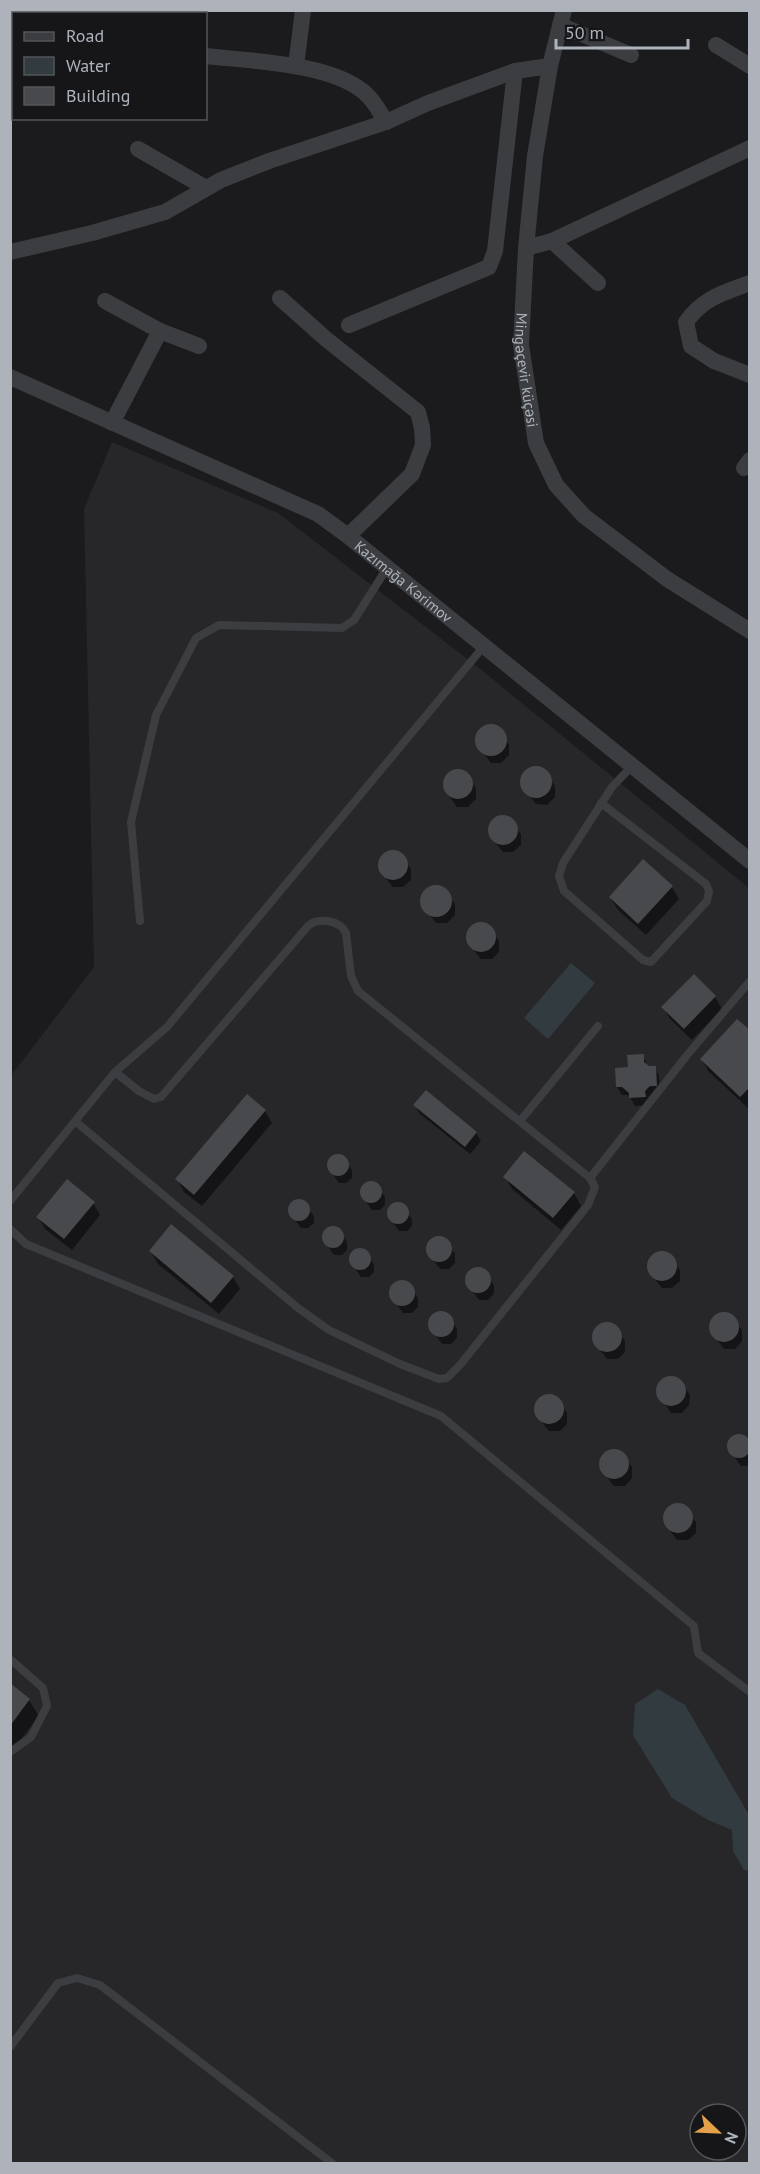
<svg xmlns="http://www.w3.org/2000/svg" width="760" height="2174" font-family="'PT Sans',sans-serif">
	<rect width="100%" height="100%" fill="#1b1b1d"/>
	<path fill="#27272a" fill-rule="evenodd" d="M112,442l166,71 201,155 270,220v1275h-738l-1,-1086 84,-110 -10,-458zM700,2114h36v36h-36z"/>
	<path fill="#313b40" d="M571,963l24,20 -47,56 -24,-21z
		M658,1689l27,16 64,110v56l-5,-1 -11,-19 -1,-21 -24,-10 -36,-22 -39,-63 2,-31z"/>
	<path fill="#0007" d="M486,727l10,1 13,16v11l-8,8h-10l-13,-17v-11z
		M531,769h11l13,17v11l-8,8 -11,-1 -13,-16 1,-11z
		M452,772h11l13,16v11l-8,8h-11l-12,-17v-11z
		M498,817h10l13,17v11l-8,7h-10l-13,-16v-12z
		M388,852h10l13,17v11l-8,7h-10l-13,-16v-11z
		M672,887l7,12 -33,36 -28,-25 -8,-13z
		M431,888h11l13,16v11l-8,8h-11l-13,-17 1,-11z
		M476,924h11l12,17v11l-7,7h-11l-13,-16v-11z
		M715,997l7,12 -30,31 -22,-21 -7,-12z
		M750,1032v74l-2,2 -39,-36 -7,-12z
		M643,1056l5,11 7,1 4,8 1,17 -11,12 -14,1 -5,-9 -2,-2h-6l-5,-8 12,-18z
		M415,1106l61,27 5,8 -11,13 -50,-40z
		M265,1111l7,12 -70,83 -18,-14 -7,-13z
		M334,1156h7l11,14v8l-6,5h-7l-10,-14v-8z
		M505,1177l69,16 7,13 -20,24 -49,-41z
		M367,1183h8l10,14v8l-5,5h-8l-10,-14v-8z
		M296,1202h7l11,14v7l-6,5h-7l-10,-14v-7z
		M93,1203l7,12 -28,35 -27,-21 -7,-12z
		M394,1205h8l10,14v7l-5,5h-8l-10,-14v-7z
		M329,1228h8l10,14v8l-5,5h-8l-10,-14v-8z
		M435,1239h9l11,15v9l-6,6h-9l-11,-15v-9z
		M356,1250h8l10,14v8l-5,5h-8l-10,-14v-8z
		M151,1252l82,25 7,12 -21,25 -61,-50z
		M657,1254h10l13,16v11l-8,7h-10l-13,-16v-11z
		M474,1270h9l11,15v9l-6,6h-9l-11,-15v-9z
		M398,1283h9l11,15v9l-6,6h-9l-11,-15v-9z
		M437,1314h9l11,15v9l-6,6h-9l-11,-15v-9z
		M719,1314h11l12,16v11l-7,8h-11l-13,-17v-11z
		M602,1324h11l12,17v11l-7,7h-11l-13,-17v-10z
		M666,1378h11l13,17 -1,10 -7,8h-11l-12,-17v-11z
		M544,1396h11l12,17v11l-7,7h-11l-13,-16 1,-11z
		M736,1436h8l6,5v25h-9l-11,-15v-9z
		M609,1451h11l12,16v11l-7,8h-11l-13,-17 1,-11z
		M673,1506h10l13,16v11l-8,7h-11l-12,-16v-11z
		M10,1685l19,15 10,16 -27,35 -2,-1z"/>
	<path fill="#48494d" d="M475 740a16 16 0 1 1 32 0a16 16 0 1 1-32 0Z
		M520 782a16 16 0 1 1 32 0a16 16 0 1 1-32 0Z
		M443 784a15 15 0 1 1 30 0a15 15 0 1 1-30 0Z
		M488 830a15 15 0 1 1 30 0a15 15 0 1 1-30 0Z
		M378 865a15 15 0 1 1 30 0a15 15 0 1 1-30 0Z
		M643,859l30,27 -35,38 -29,-27z
		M420 901a16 16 0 1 1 32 0a16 16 0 1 1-32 0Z
		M466 937a15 15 0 1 1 30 0a15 15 0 1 1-30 0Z
		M694,974l22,22 -32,33 -23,-22z
		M737,1019l13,11v57l-10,10 -40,-38z
		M644,1054v8l5,4h7l1,20h-7l-5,5 1,6 -17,1v-5l-7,-6h-6l-1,-19 13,-1 -1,-12z
		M426,1090l51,42 -12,15 -52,-42z
		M247,1094l19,16 -72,85 -19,-16z
		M524,1151l51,41 -22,26 -50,-41z
		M327 1165a11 11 0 1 1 22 0a11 11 0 1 1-22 0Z
		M67,1179l28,23 -31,37 -28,-22z
		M360 1192a11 11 0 1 1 22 0a11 11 0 1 1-22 0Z
		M288 1210a11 11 0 1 1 22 0a11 11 0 1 1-22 0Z
		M387 1213a11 11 0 1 1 22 0a11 11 0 1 1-22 0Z
		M171,1224l63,52 -23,27 -62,-52z
		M322 1237a11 11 0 1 1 22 0a11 11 0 1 1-22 0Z
		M426 1249a13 13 0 1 1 26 0a13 13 0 1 1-26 0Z
		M349 1259a11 11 0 1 1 22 0a11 11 0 1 1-22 0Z
		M647 1266a15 15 0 1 1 30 0a15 15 0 1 1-30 0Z
		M465 1280a13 13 0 1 1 26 0a13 13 0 1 1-26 0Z
		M389 1293a13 13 0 1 1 26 0a13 13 0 1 1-26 0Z
		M428 1324a13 13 0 1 1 26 0a13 13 0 1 1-26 0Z
		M709 1327a15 15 0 1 1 30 0a15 15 0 1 1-30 0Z
		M592 1337a15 15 0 1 1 30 0a15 15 0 1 1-30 0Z
		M656 1391a15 15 0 1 1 30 0a15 15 0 1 1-30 0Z
		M534 1409a15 15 0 1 1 30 0a15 15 0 1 1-30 0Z
		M727 1446a12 12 0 1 1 24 0a12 12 0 1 1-24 0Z
		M599 1464a15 15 0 1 1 30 0a15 15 0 1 1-30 0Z
		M663 1518a15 15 0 1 1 30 0a15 15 0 1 1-30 0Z
		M10,1683l20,16 -20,27z"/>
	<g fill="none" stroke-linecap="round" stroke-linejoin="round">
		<path stroke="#3c3d41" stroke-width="8" d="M601,803l105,81 3,7 -2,10 -56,61 -8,-2 -79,-69 -5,-15 4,-13 49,-76 20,-21
			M140,921l-9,-99 25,-107 40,-77 23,-13 123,3 12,-8 33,-52
			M75,1121l223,187 31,22 71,34 39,15 8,-1 13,-13 128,-160 7,-18 -5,-9 -232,-187 -7,-15 -5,-43c-6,-13 -28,-16 -38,-7l-147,171 -7,2 -15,-8 -24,-19
			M520,1121l78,-95
			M590,1178l98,-124 62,-73
			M10,1201l105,-129 52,-45 317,-381
			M10,1229l16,15 415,172 253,210 4,27 52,39
			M10,1659l33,29 4,18 -16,31 -21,15
			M10,2047l48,-64 19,-5 23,7 233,179"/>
		<g stroke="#3c3d41" stroke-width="16">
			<path d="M94,10l1,4"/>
			<path id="s1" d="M564,10l-14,56 -15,90 -9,92 -5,97 15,98 20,42 28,31 83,63 83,52"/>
			<path d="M26,14l1,-4"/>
			<path d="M156,14v-4"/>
			<path d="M560,25l71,30"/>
			<path d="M716,45l34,21"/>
			<path d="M206,56c43,5 129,7 161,39 8,7 13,18 19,27"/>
			<path d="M296,66l7,-56"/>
			<path d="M10,93l4,-1"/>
			<path d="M138,149l68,39"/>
			<path d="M552,241l46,42"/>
			<path d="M526,248l26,-7 198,-93"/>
			<path d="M10,252l82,-19 73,-21 56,-32 48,-19 117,-39 42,-19 87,-32 35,-5"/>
			<path d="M750,283c-27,10 -47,15 -64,39l5,24 23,15 36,14"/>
			<path d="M280,298l46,41 92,73 4,16 1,17 -11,29 -64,62"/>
			<path d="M105,301l55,30 39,15"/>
			<path d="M349,325l140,-58 6,-16 20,-180"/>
			<path id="s2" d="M10,377l308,137 30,22 402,325"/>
			<path d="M112,423l48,-92"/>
			<path d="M744,468l6,-8"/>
		</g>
	</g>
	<g text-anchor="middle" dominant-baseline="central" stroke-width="5" stroke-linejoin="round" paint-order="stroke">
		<g font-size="15" fill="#aeb3bb" stroke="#161618">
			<text stroke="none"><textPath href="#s1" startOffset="364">Mingəçevir küçəsi</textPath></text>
			<text stroke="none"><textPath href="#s2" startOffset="446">Kazımağa Kərimov</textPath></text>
		</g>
	</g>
	<rect width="760" height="2174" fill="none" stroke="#aeb3bb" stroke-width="24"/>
	<rect x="12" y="12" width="195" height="108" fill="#161618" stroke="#535559" stroke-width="1.5"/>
	<rect x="24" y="32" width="30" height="9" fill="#3c3d41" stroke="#535559" stroke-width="1.5"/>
	<text x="66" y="42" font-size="18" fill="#aeb3bb">Road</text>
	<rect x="24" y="57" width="30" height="18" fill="#313b40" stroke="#535559" stroke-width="1.5"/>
	<text x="66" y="72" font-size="18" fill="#aeb3bb">Water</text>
	<rect x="24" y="87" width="30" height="18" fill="#48494d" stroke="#535559" stroke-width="1.5"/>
	<text x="66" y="102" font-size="18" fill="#aeb3bb">Building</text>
	<g transform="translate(718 2132) rotate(113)"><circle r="28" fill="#161618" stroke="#535559" stroke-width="1.5"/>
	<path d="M0-4.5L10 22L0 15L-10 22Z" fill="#e5a14a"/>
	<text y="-9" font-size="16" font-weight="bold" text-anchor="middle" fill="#aeb3bb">N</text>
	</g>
	<path d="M556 39v9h132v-9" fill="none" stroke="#aeb3bb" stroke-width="3"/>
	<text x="565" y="39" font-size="18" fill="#aeb3bb" stroke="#161618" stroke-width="4.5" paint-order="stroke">50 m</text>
</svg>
